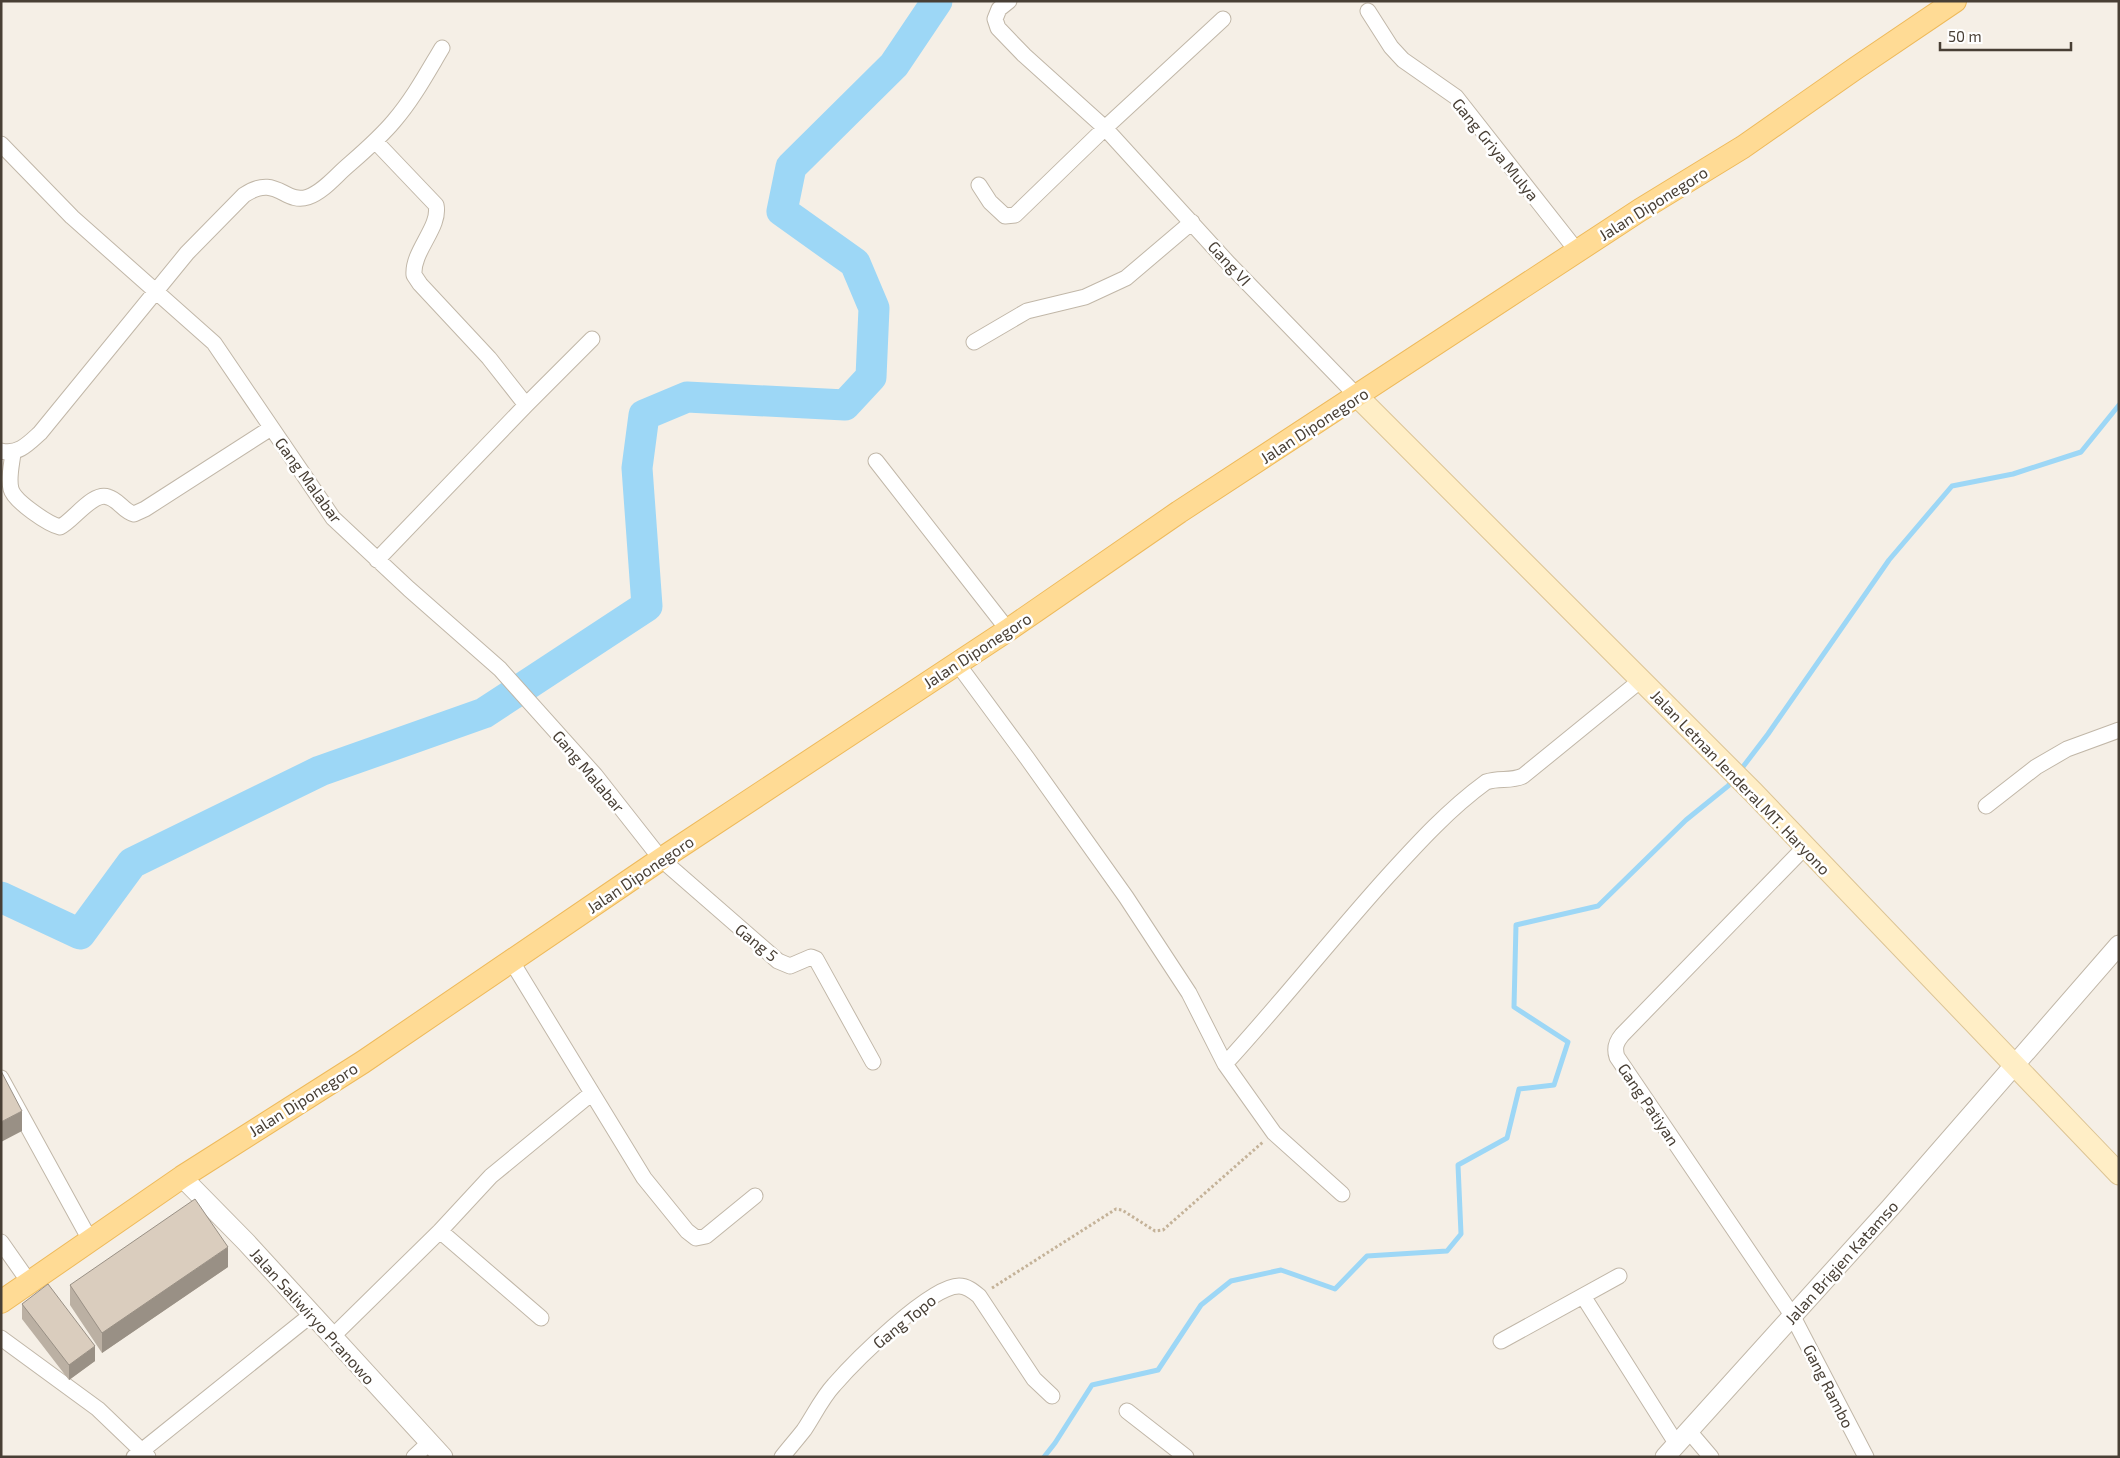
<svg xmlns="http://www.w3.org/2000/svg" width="2120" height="1458" font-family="'Exo 2',sans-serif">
	<rect width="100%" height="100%" fill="#f5efe6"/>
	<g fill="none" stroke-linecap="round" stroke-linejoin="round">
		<path stroke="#9dd7f6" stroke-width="5" d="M1739,772l29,-38 121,-174 63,-74 61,-12 68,-22 38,-47
			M1044,1457l11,-14 37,-58 66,-15 43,-65 30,-24 50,-11 54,19 32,-33 80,-5 14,-17 -3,-69 49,-27 12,-49 35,-4 14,-43 -54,-35 2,-82 82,-19 88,-86 42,-34 6,-7"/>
		<path stroke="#9dd7f6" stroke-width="31" d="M1,897l79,37 52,-71 188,-92 164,-58 163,-107 -10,-138 7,-53 43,-18 158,8 26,-28 3,-69 -19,-45 -73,-52 9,-44 103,-102 43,-64"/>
		<g stroke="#c1b7a8" stroke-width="17">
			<path id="minor" d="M1009,1l-10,8 -4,10 3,9 26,27 81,73 124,136 129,133
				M1368,11l23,36 12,13 53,37 121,154
				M375,141l61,64c5,22 -24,46 -22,70l6,9 69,74 37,47
				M1,144l71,73 142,126 119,175 76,71 91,80 95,106 66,84 117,102 12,5 21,-9 5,2 57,103
				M979,185l11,17 15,14 10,-1 90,-87 118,-109
				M974,342l53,-31 58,-14 41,-19 66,-56
				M1,451c17,4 27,-7 39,-18l147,-180 57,-58c33,-22 40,10 64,2 14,-5 25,-18 36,-28 17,-15 35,-30 50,-48 19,-22 33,-48 48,-73
				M13,453c-1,10 -5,25 -2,36 3,12 37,35 49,38 13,-6 33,-36 48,-30 11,3 15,14 26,17l11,-5 126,-81
				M876,461l132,169
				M377,560l149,-155 66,-66
				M957,663l70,95 99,139 63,96 36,71 49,69 68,61
				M1986,806l50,-39 31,-18 52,-19
				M1805,847l-183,188c-6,7 -8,13 -5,22l175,258 74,142
				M512,962l132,216 43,53 9,7 10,-2 49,-40
				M1225,1064c56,-61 107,-126 162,-187 31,-34 62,-68 99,-95 13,-5 24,0 37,-6l118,-96
				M1,1078l89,162
				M440,1231l101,87
				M1,1242l28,40
				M1583,1296l93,147
				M332,1337l108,-106 51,-55 101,-83
				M1,1338l97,71 50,48
				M1501,1341l118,-65
				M1127,1411l59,46
				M1688,1430l23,27
				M134,1457l177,-142
				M414,1457l16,-15
				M782,1457c7,-9 15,-18 22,-27 10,-15 18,-32 30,-45 20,-23 96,-99 125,-99 8,0 14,5 20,10l55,83 18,17"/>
		</g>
		<g stroke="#c1b7a8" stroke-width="21">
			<path id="tertiary" d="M182,1177l64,65 197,215
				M1665,1457l225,-249 229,-263"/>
		</g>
		<g stroke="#dcc494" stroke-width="23">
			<path id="secondary" d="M1358,397l395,395 366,382"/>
		</g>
		<g stroke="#eeba5b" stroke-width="24">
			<path id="primary" d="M1,1302l181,-125 181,-115 298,-203 347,-229 171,-118 461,-302 103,-63 113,-79 99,-67"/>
		</g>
		<path stroke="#c4b298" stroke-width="3" stroke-dasharray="2.5 2.5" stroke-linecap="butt" d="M992,1288l124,-79 6,1 33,21 8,-1 100,-88"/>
		<use href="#minor" stroke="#fff" stroke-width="15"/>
		<use href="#tertiary" stroke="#fff" stroke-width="19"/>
		<use href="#secondary" stroke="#ffeec6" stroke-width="21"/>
		<use href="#primary" stroke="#ffdb95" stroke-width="22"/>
	</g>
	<path fill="#bbb0a3" d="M228,1267l-126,86 -32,-48v-20z
		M22,1304l73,57 -26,19 -47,-61z"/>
	<path fill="#999085" d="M22,1111v20l-21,11v-20z
		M228,1247v20l-126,86v-20z
		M95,1346v15l-26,19v-15z"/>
	<path fill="#dacdbe" stroke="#999085" d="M1,1071l21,40 -21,11z
		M195,1199l33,48 -126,86 -32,-48z
		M48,1284l47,62 -26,19 -47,-61z"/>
	<g text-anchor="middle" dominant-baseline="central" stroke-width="5" stroke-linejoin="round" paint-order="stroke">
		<g font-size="16" fill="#483f35" stroke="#fff">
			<text transform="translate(1496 149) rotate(51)">Gang Griya Mulya</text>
			<text transform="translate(1653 203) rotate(-32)">Jalan Diponegoro</text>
			<text transform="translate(1230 263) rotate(47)">Gang VI</text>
			<text transform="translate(1314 425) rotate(-33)">Jalan Diponegoro</text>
			<text transform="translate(309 480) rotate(54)">Gang Malabar</text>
			<text transform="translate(977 650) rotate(-33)">Jalan Diponegoro</text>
			<text transform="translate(589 771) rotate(50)">Gang Malabar</text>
			<text transform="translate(1741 782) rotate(46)">Jalan Letnan Jenderal MT. Haryono</text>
			<text transform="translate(640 874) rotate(-34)">Jalan Diponegoro</text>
			<text transform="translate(757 942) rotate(39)">Gang 5</text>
			<text transform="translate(303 1099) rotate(-32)">Jalan Diponegoro</text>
			<text transform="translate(1649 1104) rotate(56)">Gang Patiyan</text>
			<text transform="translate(1841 1262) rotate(-48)">Jalan Brigjen Katamso</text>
			<text transform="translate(313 1316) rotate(48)">Jalan Saliwiryo Pranowo</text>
			<text transform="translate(904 1321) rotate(-39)">Gang Topo</text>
			<text transform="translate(1829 1386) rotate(63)">Gang Rambo</text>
		</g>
	</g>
	<rect width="2120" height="1458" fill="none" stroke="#483f35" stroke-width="5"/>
	<path d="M1940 42v8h131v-8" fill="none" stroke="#483f35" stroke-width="2.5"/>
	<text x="1948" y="42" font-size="15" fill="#483f35" stroke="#ffffff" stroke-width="4" paint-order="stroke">50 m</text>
</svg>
